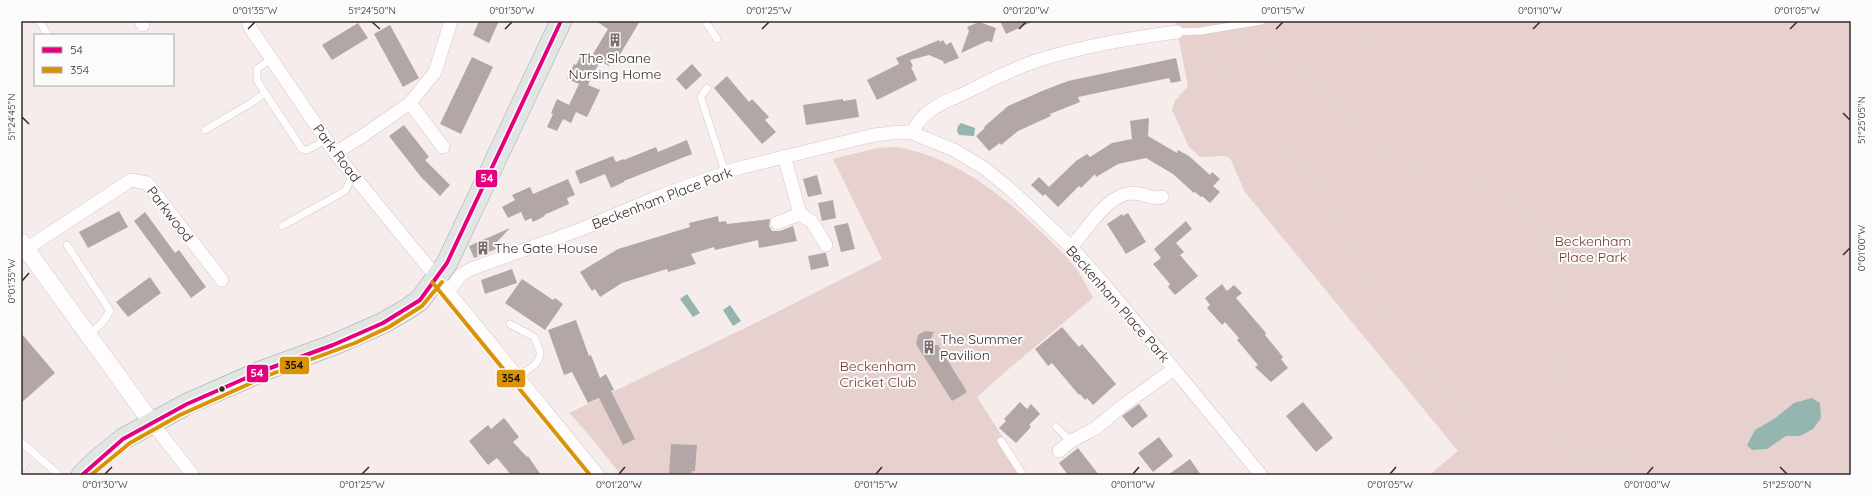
<svg xmlns="http://www.w3.org/2000/svg" width="1872" height="496" font-family="Quicksand,sans-serif">
	<rect width="100%" height="100%" fill="#f5eceb"/>
	<path fill="#e7d1ce" d="M1175,21h676v454h-422l29,-24 -213,-259 -15,-34 -6,-2 -24,1 -11,-10 -17,-37 3,-9 13,-15z
		M896,147c56,9 103,45 143,83 14,13 30,28 41,44 5,8 9,17 13,24l-81,68 -35,31 50,78h-406l-31,-39 -21,-23 176,-85 137,-69 -49,-100 44,-11z"/>
	<path fill="#94b5b0" d="M961,123l14,5 -1,8 -15,-1 -2,-4 1,-5z
		M687,294l13,19 -7,4 -13,-18z
		M730,305l11,16 -8,5 -10,-16z
		M1812,398l8,5 1,15 -8,11 -13,7h-14l-19,13 -15,1 -5,-5 8,-15 19,-11 20,-16z"/>
	<path fill="#b2a7a6" d="M479,21h20l-10,22 -16,-8z
		M596,21h44l-25,42 -3,-1 -3,4 -9,-5 -12,24 12,5 -13,27 -11,-5 -5,11 -8,-4 -6,12 -10,-4 6,-13 -2,-1 6,-14 12,6 10,-21 -12,-5 7,-15 2,1 5,-10 9,4 18,-30z
		M1000,21h34l-28,13z
		M979,22l17,6 -4,14 -5,-1 -26,12 8,-22 -2,-4z
		M358,23l10,15 -36,22 -10,-15z
		M390,25l29,53 -16,9 -29,-53z
		M939,40l1,2 3,-2 3,5 5,-3 8,16 -15,6 -1,-3 -14,-6 -19,5 3,6 -2,1 6,13 -40,20 -10,-20 32,-16 -3,-6z
		M472,57l21,10 -32,67 -21,-10z
		M1176,58l5,23 -10,2 -2,-5 -91,19 2,5 -30,12 1,2 -33,15 -17,14 -1,-2 -11,8 -13,-15 9,-8 -1,-1 24,-21 34,-15 26,-10z
		M692,64l10,11 -16,15 -10,-11z
		M727,76l22,26 3,-3 17,18 -4,3 11,12 -14,12 -48,-56z
		M843,99v2l13,-2 3,18 -53,8 -3,-20z
		M1149,118l-1,18 29,17 1,-3 11,6 21,19 2,-3 8,7 -7,7 7,6 -10,11 -8,-7 -1,1 -6,-5 -1,1 -21,-19 -27,-16 -28,6 -22,13 -1,-3 -14,14 -2,-2 -21,21 -13,-13 -2,2 -12,-11 8,-8 10,10 27,-26 11,-7 3,3 22,-14 20,-4 -2,-18z
		M404,125l25,32 -4,3 25,25 -10,11 -19,-19 -32,-41z
		M687,140l5,14 -68,27v1l-13,6 -6,-14 -25,10 -5,-13 38,-15 3,6 7,-3 1,1 32,-13 2,5z
		M817,175l5,19 -14,3 -5,-18z
		M568,179l7,16 -8,3 2,6 -25,11 1,1 -12,6 -2,-4 -6,3 -4,-9 -13,6 -6,-11 13,-7 -3,-5 18,-8 3,7z
		M833,200l3,18 -14,3 -4,-18z
		M119,211l9,16 -40,21 -9,-16z
		M145,212l30,41 4,-3 27,37 -15,11 -57,-77z
		M1128,213l18,29 -20,12 -19,-30 15,-10 1,2z
		M718,216l1,6 7,-1 1,3 43,-5 -1,7 3,5h8l13,-5 4,15 -38,7 -1,-8 -43,10 -1,-3 -23,7 5,10 -28,8 -1,-3 -45,14 -22,14 -5,-8 -3,2 -12,-19 38,-23 72,-22 -1,-4z
		M1186,221l6,8 -16,14 8,9 -4,3 18,21 -23,19 -7,-8 2,-3 -17,-20 8,-6 -7,-9z
		M848,223l7,26 -14,3 -7,-26z
		M510,228l-15,16 1,5 -22,9 -5,-12z
		M824,253h2l3,13 -18,4 -3,-14z
		M512,269l5,14 -32,11 -4,-14z
		M150,277l11,16 -33,24 -12,-15z
		M522,279l31,21 2,-2 8,6 -18,26 -40,-27z
		M1222,284l5,7 7,-6 8,8 -6,5 30,35 -1,2 18,22 -2,2 7,9 -17,14 -16,-15 3,-2 -21,-25 2,-2 -14,-16 -3,3 -15,-17 3,-3 -5,-7z
		M576,320l13,36 2,-1 9,23 6,-4 8,16 -3,1 24,48 -12,6 -24,-47 -11,5 -16,-31 -8,3 -16,-45z
		M1062,327l17,20 3,-3 34,40 -23,21 -6,-7 -2,2 -5,-6 -1,1 -27,-32 -4,3 -13,-17z
		M925,331l9,1 -6,13h10l28,45v3l-14,8 -36,-57 2,-9z
		M21,333l34,40 -34,30z
		M1020,402l7,7 4,-5 9,10 -11,11 2,2 -15,16 -17,-15 7,-7 -2,-2z
		M1303,402l30,36 -17,14 -30,-36z
		M1139,404l9,12 -16,12 -10,-12z
		M504,418l15,19 -6,5 14,15 1,-1 13,19h-30l-14,-17 -9,7 -19,-24 19,-16 3,4z
		M1159,437l14,19 -20,16 -15,-19z
		M671,444l26,1 -2,26h-3l-1,4h-22z
		M1078,448l21,27h-31l-9,-12z
		M1190,459l11,16h-33z"/>
	<g fill="none" stroke-linecap="round" stroke-linejoin="round">
		<g stroke="#d3c8c6" stroke-width="8">
			<path id="service" d="M39,21l9,14
				M705,21l12,18
				M1177,32l24,-1 60,-10
				M707,88l-5,7 -1,3 24,74
				M265,93l37,56 5,1 19,-10
				M205,130l46,-27 14,-10 -8,-13v-11l14,-10
				M282,226l63,-35 8,-16
				M67,245l43,66 -8,12 -14,12
				M510,324l24,13 6,14v5l-4,8 -18,13
				M1056,427l15,14
				M1001,441l22,34
				M21,442l38,33"/>
		</g>
		<g stroke="#d3c8c6" stroke-width="14">
			<path id="minor" d="M141,21l2,4
				M248,21l3,8 84,124 263,322
				M410,103l33,44
				M912,133c11,-25 32,-30 55,-41 22,-11 45,-23 69,-31 46,-15 94,-23 141,-29
				M335,153l26,-16 49,-34 25,-31 16,-51
				M784,156l16,58 12,8 14,23
				M777,223l23,-9
				M1071,247c16,-17 36,-53 61,-54 11,0 20,7 30,4
				M26,249l105,-69 16,3 75,97
				M448,292l13,-17 10,-6 108,-39 86,-36 74,-26 135,-33 26,-3 12,1 42,17 30,18 27,22 60,57 34,38 156,190
				M152,423l41,52
				M1059,451l12,-10 25,-13 25,-21 53,-38"/>
		</g>
		<g stroke="#d3c8c6" stroke-width="18">
			<path id="tertiary" d="M21,242l131,181"/>
		</g>
		<g stroke="#a0a7a6" stroke-width="22">
			<path id="primary" d="M82,475l14,-14 27,-22 64,-35 75,-33 71,-26 50,-22 26,-15 11,-8 27,-37 114,-242"/>
		</g>
		<path stroke="#d6d3d3" stroke-width="2.5" stroke-dasharray="1 3" stroke-linecap="butt" d="M1368,21c-10,29 -16,52 -15,83 0,5 -1,12 0,16 1,3 4,6 6,9 16,24 45,37 73,44 14,4 29,4 42,8 21,6 43,21 58,37 21,24 37,75 34,107 -3,34 -24,65 -19,100 1,2 1,7 2,9 12,23 44,14 63,15 4,0 10,0 13,2 10,5 16,15 22,24
			M1223,38c56,16 92,38 130,82
			M1191,42l23,22 102,115 40,69 28,58 42,66 30,31 11,33 5,39
			M21,475l9,-10"/>
		<use href="#service" stroke="#fefcfc" stroke-width="7"/>
		<use href="#minor" stroke="#fefcfc" stroke-width="13"/>
		<use href="#tertiary" stroke="#fefcfc" stroke-width="17"/>
		<use href="#primary" stroke="#e1e6e5" stroke-width="21"/>
		<g stroke="#fbfbfb" stroke-width="7">
			<path id="bus-1" d="M82,475l41,-36 64,-35 75,-33 71,-26 50,-22 37,-23 27,-37 114,-242"/>
		</g>
		<g stroke="#fbfbfb" stroke-width="7">
			<path id="bus-2" d="M432,282l158,193
				M91,475l39,-32 50,-28 89,-40 86,-32 34,-16 33,-21 20,-24"/>
		</g>
		<use href="#bus-1" stroke="#e5007d" stroke-width="4"/>
		<use href="#bus-2" stroke="#da9306" stroke-width="4"/>
	</g>
	<path fill="none" stroke="#392a28" stroke-width="1.5" d="M372,22l8,7M248,29l7,-7M505,29l7,-7M762,29l7,-7M1019,29l7,-7M1276,29l7,-7M1533,29l7,-7M1790,29l7,-7M1843,113l7,7M22,117l7,7M1843,255l7,-7M22,281l7,-8M1780,467l7,7M105,474l7,-7M362,474l7,-7M619,474l6,-7M876,474l6,-7M1133,474l6,-7M1390,474l6,-7M1647,474l6,-7"/>
	<defs>
		<g id="building-bare" transform="scale(1.08)"><path d="M-4-6H4V6H1V3H-1V6H-4ZM-2.5-4.3h1.7v1.8h-1.7ZM.8-4.3h1.7v1.8H.8ZM-2.5-1h1.7V.8h-1.7ZM.8-1h1.7V.8H.8Z" fill="#7b6e6c" stroke="#fbfbfb" stroke-width="2.5" paint-order="stroke"/></g>
	</defs>
	<g fill-rule="evenodd">
		<use href="#building-bare" x="615" y="40"/>
		<use href="#building-bare" x="483" y="248"/>
		<use href="#building-bare" x="929" y="347"/>
	</g>
	<circle fill="#392a28" stroke="#fbfbfb" stroke-width="1.5" cx="222" cy="389" r="3.5"/>
	<g text-anchor="middle" dominant-baseline="central" stroke-width="4" stroke-linejoin="round" paint-order="stroke">
		<g font-size="14" fill="#392a28" stroke="#fbfbfb" text-anchor="start">
			<text x="615" y="58" text-anchor="middle">The Sloane<tspan x="615" dy="16">Nursing Home</tspan></text>
			<text x="494" y="248">The Gate House</text>
			<text x="940" y="339">The Summer<tspan x="940" dy="16">Pavilion</tspan></text>
		</g>
		<g font-size="14" fill="#392a28" stroke="#fbfbfb">
			<text transform="translate(337 153) rotate(53)">Park Road</text>
			<text transform="translate(662 198) rotate(-21)">Beckenham Place Park</text>
			<text transform="translate(170 214) rotate(52)">Parkwood</text>
			<text transform="translate(1118 304) rotate(49)">Beckenham Place Park</text>
		</g>
		<g font-size="14" fill="#733832" stroke="#fbfbfb">
			<text x="1593" y="241">Beckenham<tspan x="1593" dy="16">Place Park</tspan></text>
			<text x="878" y="366">Beckenham<tspan x="878" dy="16">Cricket Club</tspan></text>
		</g>
	</g>
	<g stroke="#fbfbfb" stroke-width="1.5">
		<rect x="475" y="169" width="23" height="19" rx="4" fill="#e5007d"/>
		<rect x="279" y="356" width="31" height="19" rx="4" fill="#da9306"/>
		<rect x="246" y="364" width="23" height="19" rx="4" fill="#e5007d"/>
		<rect x="496" y="369" width="30" height="19" rx="4" fill="#da9306"/>
	</g>
	<g font-size="11" text-anchor="middle" font-weight="bold" fill="#fff">
		<text x="487" y="182">54</text>
		<text x="257" y="377">54</text>
	</g>
	<g font-size="11" text-anchor="middle" font-weight="bold" fill="#111">
		<text x="294" y="369">354</text>
		<text x="511" y="382">354</text>
	</g>
	<rect width="1872" height="496" fill="none" stroke="#fbfbfb" stroke-width="44"/>
	<rect x="34" y="34" width="140" height="52" fill="#fbfbfb" stroke="#ada7a7"/>
	<rect x="42" y="47" width="20" height="6" fill="#e5007d" stroke="#ada7a7"/>
	<text x="70" y="54" font-size="12" fill="#392a28">54</text>
	<rect x="42" y="67" width="20" height="6" fill="#da9306" stroke="#ada7a7"/>
	<text x="70" y="74" font-size="12" fill="#392a28">354</text>
	<rect x="22" y="22" width="1828" height="452" fill="none" stroke="#392a28" stroke-width="1.5"/>
	<g font-size="10" text-anchor="middle" fill="#392a28">
		<text x="255" y="14">0°01'35"W</text>
		<text x="372" y="14">51°24'50"N</text>
		<text x="512" y="14">0°01'30"W</text>
		<text x="769" y="14">0°01'25"W</text>
		<text x="1026" y="14">0°01'20"W</text>
		<text x="1283" y="14">0°01'15"W</text>
		<text x="1540" y="14">0°01'10"W</text>
		<text x="1797" y="14">0°01'05"W</text>
		<text transform="translate(11 117) rotate(-90)" y="4">51°24'45"N</text>
		<text transform="translate(1861 120) rotate(-90)" y="4">51°25'05"N</text>
		<text transform="translate(1861 248) rotate(-90)" y="4">0°01'00"W</text>
		<text transform="translate(11 281) rotate(-90)" y="4">0°01'35"W</text>
		<text x="105" y="488">0°01'30"W</text>
		<text x="362" y="488">0°01'25"W</text>
		<text x="619" y="488">0°01'20"W</text>
		<text x="876" y="488">0°01'15"W</text>
		<text x="1133" y="488">0°01'10"W</text>
		<text x="1390" y="488">0°01'05"W</text>
		<text x="1647" y="488">0°01'00"W</text>
		<text x="1787" y="488">51°25'00"N</text>
	</g>
</svg>
